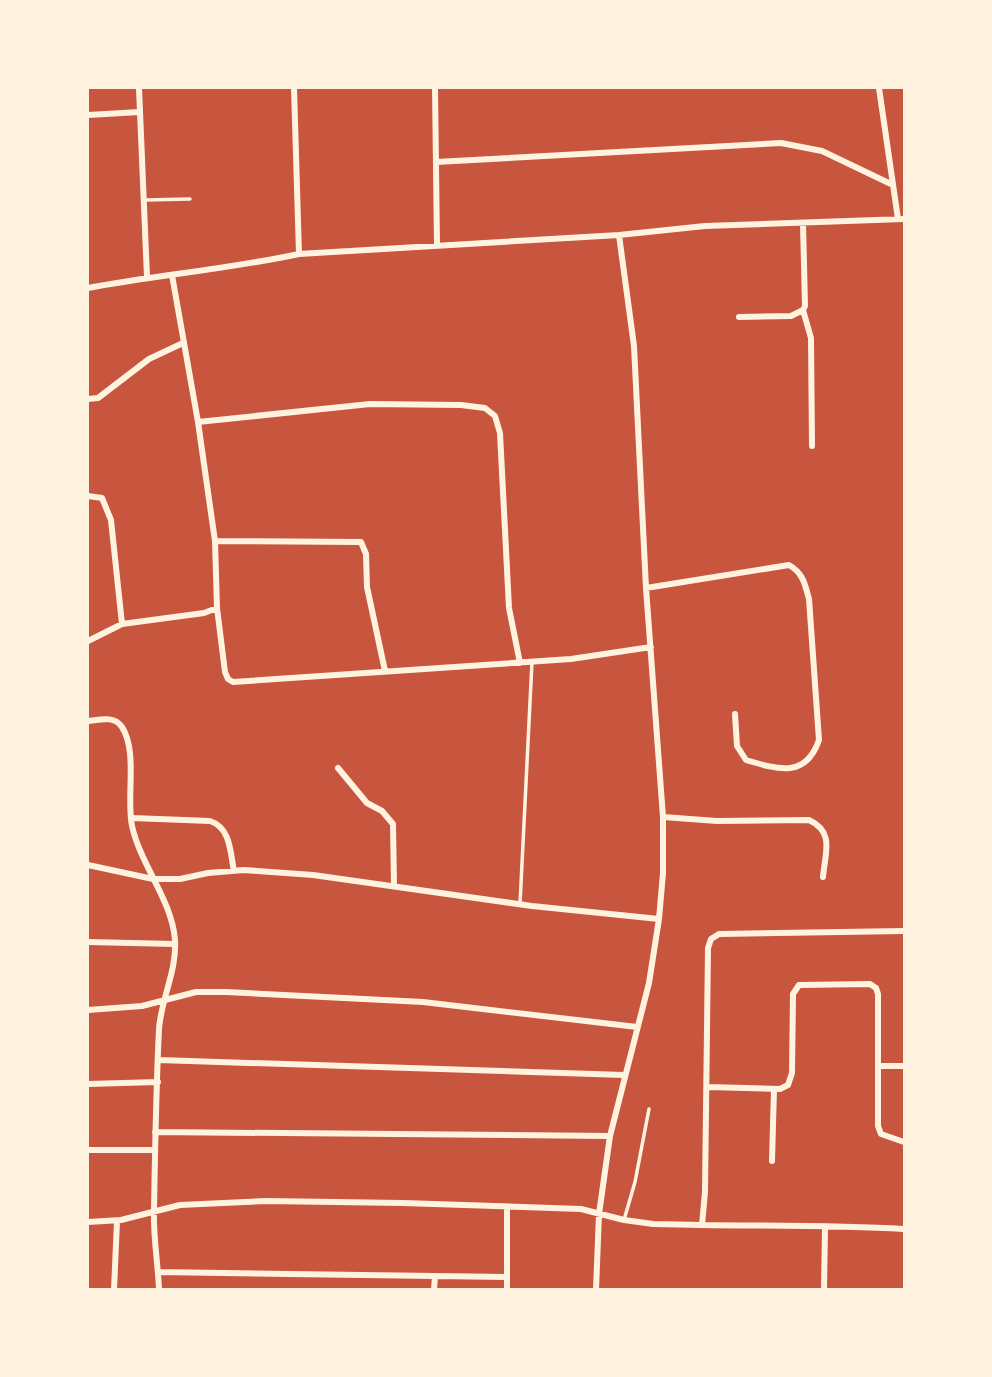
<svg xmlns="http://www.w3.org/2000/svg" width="992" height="1377" font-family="Figtree,sans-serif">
	<rect width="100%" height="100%" fill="#c8553d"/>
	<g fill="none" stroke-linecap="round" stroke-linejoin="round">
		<path stroke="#fff3e0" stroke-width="3.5" d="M145,200l45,-1
			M520,904l12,-242
			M624,1220l11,-38 14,-73"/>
		<path stroke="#fff3e0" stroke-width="6" d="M139,88l8,189
			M294,88l5,166
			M435,88l2,157
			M879,88l19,131
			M88,115l52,-3
			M436,162l345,-19 41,8 71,34
			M803,223l2,83 -2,4 8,28 1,108
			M172,275l26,147 17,119 2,67 8,64 3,7 5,3 338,-23 80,-12
			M88,288c70,-13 141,-19 211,-34l320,-19 86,-9 199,-7
			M739,317l52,-1 12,-6
			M88,399l10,-1 51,-39 34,-16
			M198,422l172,-18 91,1 24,3 10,8 5,17 9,175 11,55
			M88,496l14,2 9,22 11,104
			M215,541l146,1 5,12 1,33 18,84
			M646,588l143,-23c14,8 16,19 20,34l10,141c-13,38 -40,30 -73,20l-9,-14 -2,-32
			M88,641l34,-17 82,-11 13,-5
			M88,721c11,-1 26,-6 34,6 16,25 4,70 10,99 9,40 40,74 43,114 2,31 -14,59 -16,89 -3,60 -4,121 -5,181 -1,26 4,53 5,80
			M338,768l29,35 15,8 11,13 1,61
			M663,817l54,4 92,-1c26,12 16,33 14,57
			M132,818l78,3c21,7 20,31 24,50
			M88,865l65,14h27l28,-6 36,-3 69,5 219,31 127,13
			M904,931l-185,3 -8,5 -3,9 -3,244 -3,33c67,1 135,0 202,4
			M88,942l87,2
			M88,1010l54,-4 54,-14h30l197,10 214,25
			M159,1060l465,15
			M878,1066h26
			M88,1084l70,-2
			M707,1087l73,2 8,-4 4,-12 1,-79 6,-9 71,-1 6,4 2,6v132l3,8 23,8
			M155,1132l455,4
			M88,1150h66
			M772,1161l2,-72
			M88,1222l33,-2 59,-15 86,-4 137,2 178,6 43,11 29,4 49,1
			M158,1272l349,5
			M114,1290l3,-69
			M434,1290l1,-14
			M507,1290v-82
			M596,1290l3,-76 11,-78 39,-153 10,-64 4,-46v-56l-17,-229 -12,-242 -15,-111
			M824,1290l1,-62"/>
	</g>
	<rect width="992" height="1377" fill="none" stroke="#fff3e0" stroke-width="178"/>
</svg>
